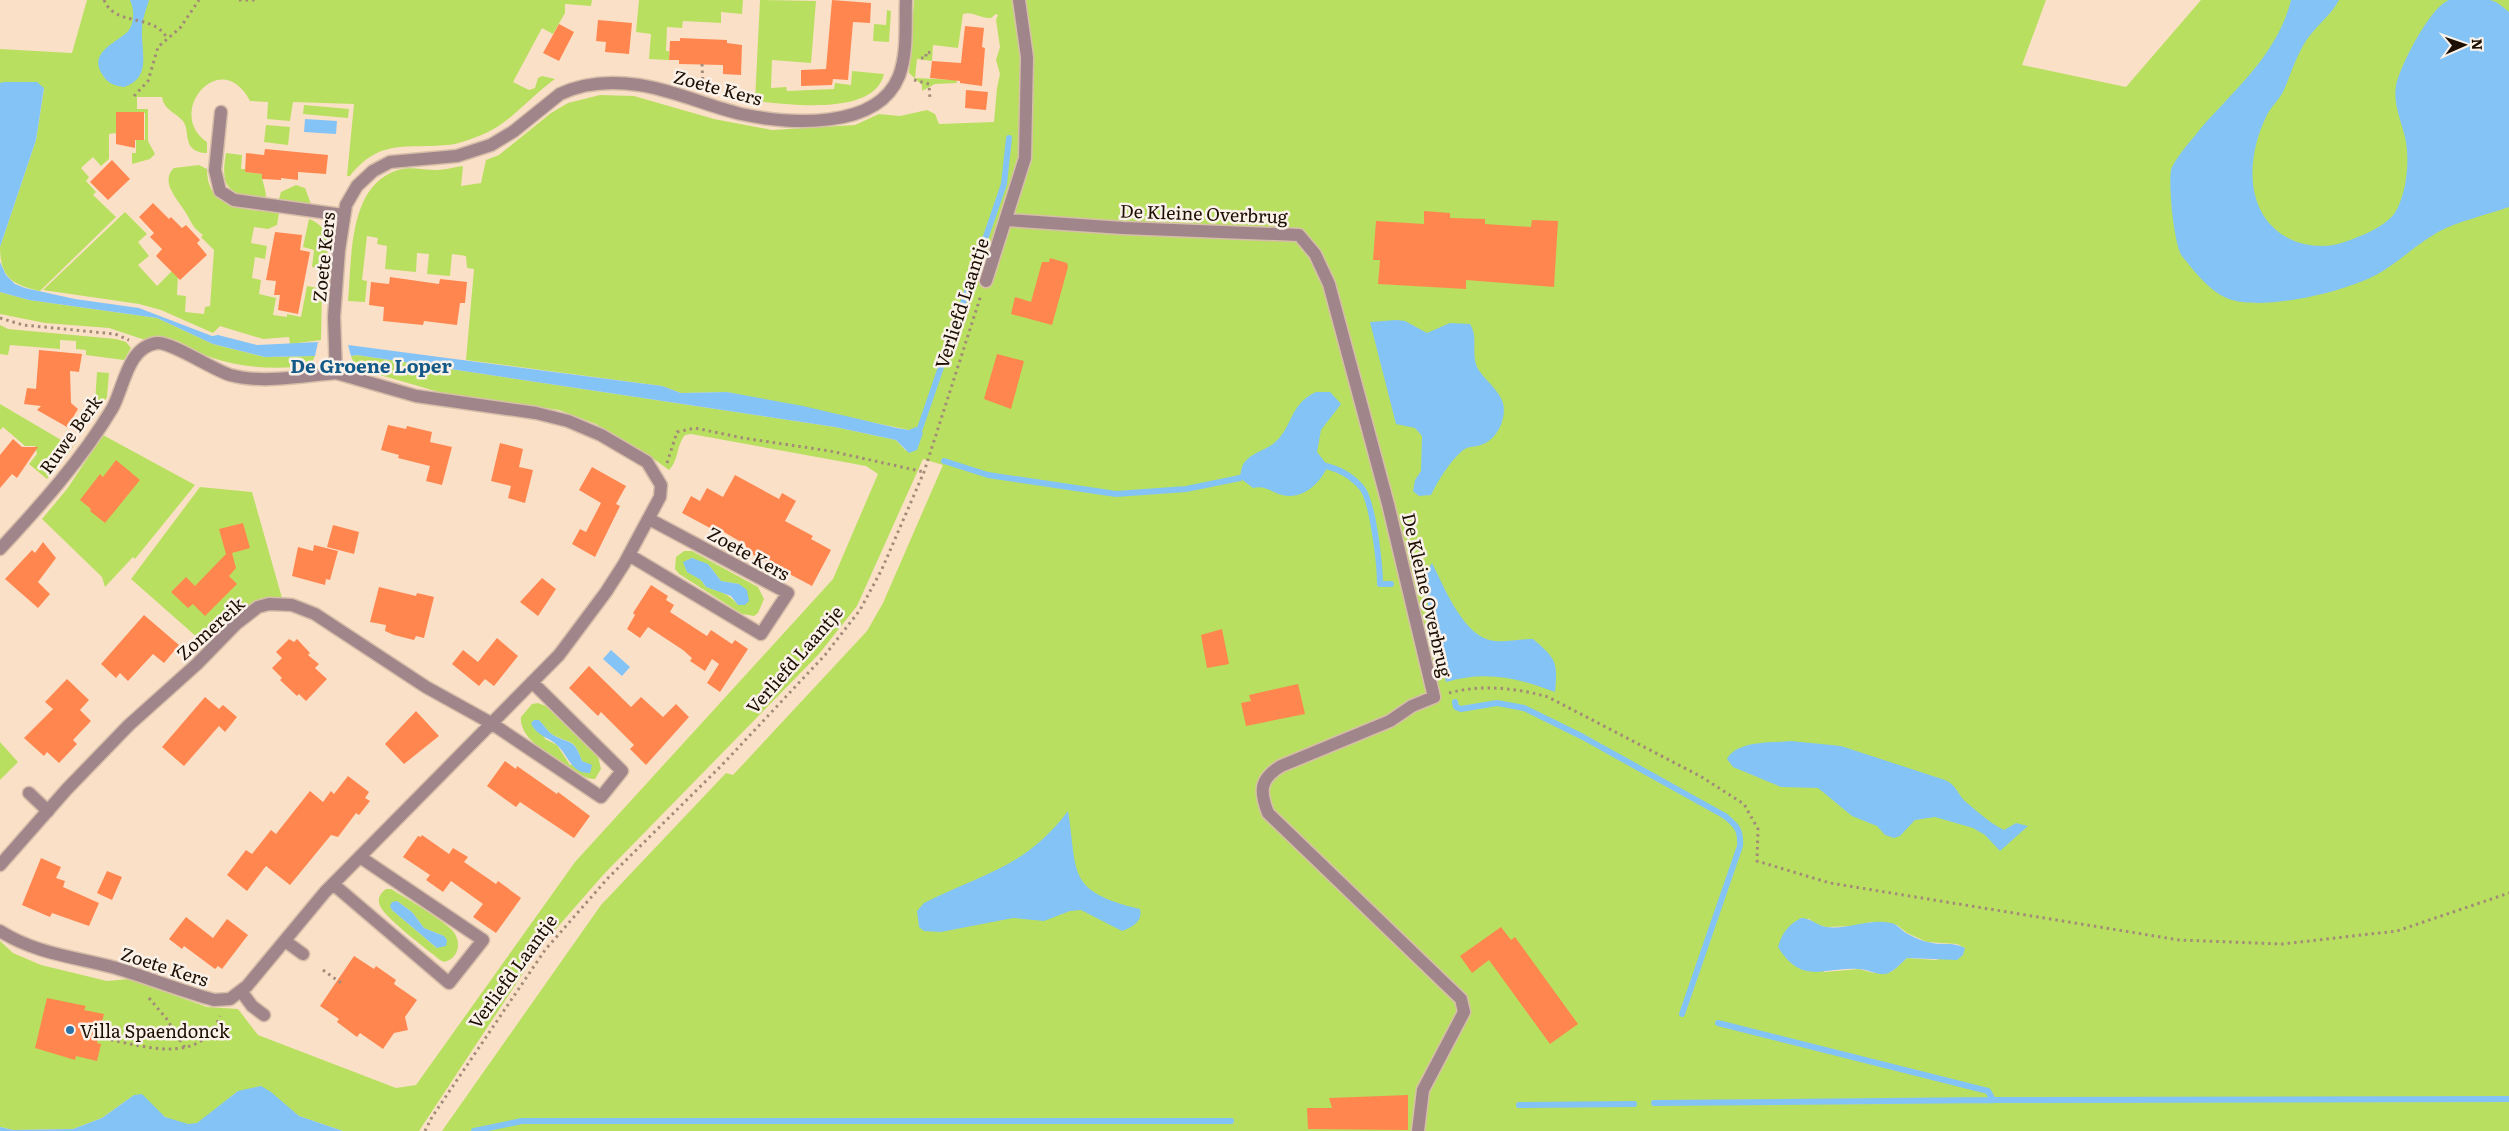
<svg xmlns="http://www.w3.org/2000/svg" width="2509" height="1131" font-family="Literata,serif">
	<rect width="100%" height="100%" fill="#fbe0c8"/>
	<path fill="#b9df60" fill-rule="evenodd" d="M87,0h505l-1,6 -26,-2v9l-12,21 -11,-6 -29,54 16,8 6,-2 3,-10 4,-2 13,3c-23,16 -44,43 -69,54 -12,5 -26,11 -39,12 -41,4 -67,-7 -97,31h-3l7,-72 -61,-2 -3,19 -23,-2 1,-17 -18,-1c-29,-56 -86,12 -43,41v11c-5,0 -11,-1 -15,-5 -7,-7 -3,-19 -9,-27 -8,-9 -19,-11 -21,-24h-25v12h11v32l7,13 -5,5 -18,5v-11h4v-13h9v-27l-28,-1 -1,21 -7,1v25l-8,7 -8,-9 -12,11 8,9 -3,4 10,11 -3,3 23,22 -76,74c-28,-6 -40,-14 -40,-44l36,-107 8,-51 -44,-6v-34l72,4z
		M639,0h104l-1,14 -21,-2v11l-38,-2 -1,7 -15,-1 -1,24h3v9l-20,-1 2,-25 -15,-2z
		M760,0l56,1 -5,62 -39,-3 -1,28 15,-1 1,4 47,-2 1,-6 16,2 1,-14 32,3c-10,43 -97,30 -129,27z
		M914,0h1132l-24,65 104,22 75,-87h308v1131h-2067l159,-226 125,-132 7,2 134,-144 16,-28 60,-138 -20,-6 -66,147 -38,48 -215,220 -63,72 -122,185h-76l-44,-15 -19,-15 -42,-10c-11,8 -30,28 -41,32 -21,8 -46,-17 -63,-28l-32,23 -29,11 -60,1 -13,-3v-186l13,12 28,12 66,16 22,-2 78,28 31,2 20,26 138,53 20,-3 159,-223 258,-283 45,-105 -12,-8 -175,-32 -6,1c-9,11 -6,25 -16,35l-18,-13 -55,-33 -37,-14 -110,-15 -93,-27 -5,-12 6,-1 478,72 61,13 10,11 3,-21 -182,-38 -46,1 -19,-7 -196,-26 8,-91 -7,-1 -1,-12 -14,-2 -2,22 -23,-2 2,-20 -12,-1 -1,19 -31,-3 2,-23 -10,-2 1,-6 -11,-2 -5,44 5,1 -2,21 -17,-1c4,-43 0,-116 50,-131 12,-4 26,0 38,0 9,0 18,-3 27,-4l-2,20 20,-3 5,-23 13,-5 52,-42 17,-10 32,-8 34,1 80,23 58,11 83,-5 24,-11 21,2 27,-6 8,4 4,10 55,-2 3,-34 3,-14 -4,-14 4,-13 -4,-27 2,-5 -2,-1 -5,4c-10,1 -18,-7 -28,-4l-5,34 -25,-3 -1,16 -15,-2 -2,19 41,2 1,3 -22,1 -13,7v-6l-13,-12zM1808,918l8,6 10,3 28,-1 18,-4 25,3 10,8 20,9 30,2 8,4 -29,12 -29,-2 -16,14 -17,1 -15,-4 -35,3z
		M887,10l4,1 -2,31 -16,-1 1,-17 12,1z
		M304,105l45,4 -1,9 -45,-4z
		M266,125l24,2 -2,18 -24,-3z
		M226,153l16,2 -1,14h4v3l17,2c0,9 4,14 4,24 -34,-3 -47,-6 -40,-45z
		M199,165l8,4c0,42 40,40 72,44l-2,12 -9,4 -14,-2 -3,16 16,3 -2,13 -10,-2 -3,21 9,2 -2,14 17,4 -3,17 14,2v-3l14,3 6,-31 15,3 -1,51 -31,4 -1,-7 -26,2 -43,-13 -7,7 -52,-23 -22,-6 -96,-14 82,-78 22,22 -9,8 11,14 -11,9 19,21 17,-17 4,5 -1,21 9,1 -1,16 19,2 1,-7 5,-1 4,-56 -13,-13 2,-2c-11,-7 -12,-15 -19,-25 -8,-12 -24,-29 -10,-42z
		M296,185l9,3 6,16 -32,-5 2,-7z
		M309,219c24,9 19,30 16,50l-13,-2 2,-17 -11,-3z
		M0,292l29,8 128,18 56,26 52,13 50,-1 -5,10c-35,3 -66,3 -100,-9 -21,-7 -42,-29 -65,-17l-36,-12 -64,-5 -45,-9z
		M0,325l8,4 108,10 10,3 5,6 -7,12 -38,-5v-5l-10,-1v-8l-16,-1v9l-50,-4 -2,10 -8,-1z
		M97,372l12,1 -2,24 -13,21z
		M0,404l73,43 -26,32 -18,-15 8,-10 -2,-8h-10l-22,-19 -3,3z
		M103,435l92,50 -60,74 -2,-2 -28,30 -3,-10 -60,-58 25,-30z
		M200,487l52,5 30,106c-41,2 -50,18 -75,48l-76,-67z
		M684,551h8l66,36 6,12 -6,14 -4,3 -12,-2 -63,-40 -4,-5 1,-12zM708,564l13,17 18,3 -1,21c-9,-11 -18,-14 -32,-18l-5,-7z
		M538,703l8,3 52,50 3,13 -6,10c-12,2 -54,-28 -63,-38 -7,-6 -12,-16 -11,-24l11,-13zM539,720c4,4 9,12 14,15 18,9 21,3 29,26l-12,4 -13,-20 -12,-6z
		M0,742l18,20 -18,18z
		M386,889h5c15,9 52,31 62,42 9,11 6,28 -9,31l-4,-2c-13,-11 -53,-40 -60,-54 -3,-7 0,-13 6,-17zM397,901l15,11 12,16 20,8 -7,12 -45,-38z"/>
	<path fill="#84c3f6" d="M130,0h19c-3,10 -7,20 -7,30 -1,22 10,48 -18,57 -10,-1 -17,-4 -22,-13 -15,-23 19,-33 27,-44 6,-9 5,-21 1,-30z
		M2291,0h48c-8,16 -26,28 -35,44 -9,15 -14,33 -21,48 -5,9 -13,16 -17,25 -17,35 -22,84 9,112 16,15 43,20 63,15 17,-5 49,-17 58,-33 11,-20 14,-52 9,-74 -4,-16 -12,-34 -9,-51 4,-20 34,-79 53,-86 6,0 34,0 41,0 7,1 14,8 19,12v195c-23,8 -50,14 -71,25 -23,13 -43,34 -66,45 -33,16 -109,34 -143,22 -19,-7 -35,-28 -47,-43 -8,-10 -15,-78 -10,-89 8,-15 19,-26 29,-39 35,-40 77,-75 90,-128z
		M4,82h33l7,6 -8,52 -36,107v-164z
		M305,119l32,2 -1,13 -32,-2z
		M0,262l6,13 9,9 10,4 50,11 64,9 73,28 6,-1 39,10 61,-3 -3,14 -50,1 -52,-13 -56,-26 -128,-18 -29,-8z
		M1397,320l8,1 22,12 23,-10 20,1c9,14 0,30 8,45 7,11 21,21 25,34 4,15 -6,36 -20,41 -7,4 -15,1 -21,7 -14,13 -23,28 -31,44l-12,1 -6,-5 2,-11 6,-9 1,-35 -7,-8 -19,-4 -26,-102z
		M348,345l314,41 19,7 46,-1 76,14 94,22 12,2 7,-3 7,6 -6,17 -8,3 -13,-13 -61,-13 -478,-72 -6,1z
		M1316,392h14l11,12 -20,26 -4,22 11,14c-8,17 -24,34 -46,29 -11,-3 -17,-10 -29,-7l-13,-10c1,-5 1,-11 4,-15 7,-10 19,-12 29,-19 21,-17 15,-39 43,-52z
		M692,558l16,6 13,17 18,3 8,6 2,11 -4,4h-7l-7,-9 -25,-9 -5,-7 -14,-8 -4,-10z
		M1432,563c12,23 32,76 63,78 12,1 25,-2 38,-2 23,20 25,22 22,53 -36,-14 -70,-22 -109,-10l-24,-103z
		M611,650l19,17 -8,9 -19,-17z
		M534,720h5c4,4 9,12 14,15 18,10 21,3 29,26l10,4 -2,8c-18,1 -21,-16 -32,-27 -8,-9 -21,-9 -27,-23z
		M1791,741l50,5 104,34c12,5 12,14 21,22 13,11 24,21 38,28l12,-7 12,3 -28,25 -15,-16 -12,-7 -38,-11 -20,3 -15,16 -6,2 -9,-3 -8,-9 -25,-10 -34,-28 -37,-1 -48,-20 -6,-8c10,-19 45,-16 64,-18z
		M1068,811c10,63 -2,80 72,98 3,13 -8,18 -18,22l-41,-21 -11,1 -26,10 -31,-3 -72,14 -17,-1 -5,-4 -2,-16 7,-8c59,-30 101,-35 144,-92z
		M397,901l15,11 12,16 20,8 3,4 -1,6 -9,2 -45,-38 -2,-4 2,-4z
		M1801,918c10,0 15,7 25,9 22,3 43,-9 65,-4 6,1 10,7 15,10 6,3 15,8 22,9 12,4 25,-1 37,6l-2,7 -6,5 -50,-2c-6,5 -14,15 -22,16 -9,1 -18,-5 -27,-5 -34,-2 -56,17 -80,-22 4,-14 10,-22 23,-29z
		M261,1086l10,6 28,24 44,15h-343v-4l13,3 60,-1 29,-11 32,-23 8,-1 23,23 23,7 9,-1 41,-32z"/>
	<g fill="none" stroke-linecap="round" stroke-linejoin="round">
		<path stroke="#84c3f6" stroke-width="6" d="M917,437l87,-253 5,-46
			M944,461l44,14 128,19 70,-5 54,-11 6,-4
			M1322,465c15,3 30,11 40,23 11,14 18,77 18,96h11
			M1455,702l1,5 5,2 36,-6 27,5 59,29 142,79c12,10 16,14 15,30l-58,168
			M1718,1023l270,68 5,9
			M1654,1103l339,-3 516,-1
			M1519,1105l115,-1
			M474,1131l48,-10h709"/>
	</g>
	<path fill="#ff864f" d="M832,0l39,3 -1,20 -17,-1 -5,58 -15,-1 -1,6 -31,1v-16l25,-1z
		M598,20l34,3 -3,31 -24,-2 1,-10 -10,-1z
		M559,24l15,8 -15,29 -16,-8z
		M965,26l19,2 -2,19 3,1 -3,38 -22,-3v-2l-30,-3 2,-17 29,2z
		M680,38l47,2v3l15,2 -1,30 -18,-1v-9l-44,-1v-4h-10l1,-19h10z
		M966,90l22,2 -2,18 -21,-2z
		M116,112h28v28h-9v8l-19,-4z
		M265,149l63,6 -2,19 -28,-2v8l-17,-2v2l-19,-1v-5l-17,-2 1,-19 18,2z
		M112,160l18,19 -22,21 -18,-18z
		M153,203l16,16 2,-2 11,11 4,-3 14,15 -3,3 10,12 -27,25 -24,-24 6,-7 -12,-12 4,-4 -15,-16z
		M1424,211l26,2v5l35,1v5l46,3 1,-7 26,1 -4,66 -88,-7v9l-88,-5 2,-24h-7l3,-39 48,3z
		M275,232l27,3 -2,15 10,2 -12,62 -20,-4 2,-15h-6l2,-14 -10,-1z
		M1050,258l17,5 1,4 -16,58 -41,-11 4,-17 16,5 11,-40h7z
		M390,277l49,7 1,-5 27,3 -2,21h-5l-3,22 -33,-4 -1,4 -40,-4 1,-14 -15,-2 2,-23 18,2z
		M39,350l43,4 -3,18 -9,-1 1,32 7,6 -11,18 -30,-17 4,-4 -17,-2 3,-16 9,1z
		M997,354l27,7 -13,48 -27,-10z
		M388,425l18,4 1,-3 25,6 -2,10 22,5 -10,38 -16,-4 4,-15 -32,-8 1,-3 -18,-5z
		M13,439l9,8h16l-21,31 -5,-4 -12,14v-33z
		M500,443l23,6 -4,18 14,3 -8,33 -17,-5 3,-12 -20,-5z
		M116,460l24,20 -35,43 -15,-12 1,-2 -11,-9 20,-26 3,3z
		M592,467l34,19 -10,18 4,2 -25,51 -23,-13 8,-15 6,3 15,-29 -22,-13z
		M735,475l44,24 3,-6 14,8 -11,20 28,15 -2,3 20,11 -19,36 -68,-36 2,-5 -34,-20 -2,3 -28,-15 9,-17 9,5 7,-13 16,9z
		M243,523l7,25 -18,5 4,15 -7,8 8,8 -32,32 -12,-12 -5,4 -17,-16 15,-15 9,9 31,-32 -7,-25z
		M333,525l26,7 -5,22 -27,-7z
		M43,542l13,16 -18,24 12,12 -12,14 -33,-29 27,-29 3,3z
		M314,545l24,6 -8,29 -4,-1 -1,6 -33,-9 6,-29 15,4z
		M542,578l14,11 -18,27 -18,-14z
		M651,585l17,11 -2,4 8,5 -4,7 37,24 4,-6 21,14 3,-4 13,9 -28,43 -13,-9 12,-19 -7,-5 -7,12 -15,-10 2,-3 -9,-8 -35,-23 -8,11 -13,-9 8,-14 -2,-2z
		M379,587l37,9 1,-3 17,4 -10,41 -8,-2 -2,4 -20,-5 -9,-4 1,-6 -16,-3z
		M144,615l35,30 -15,18 -11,-9 -25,27 -8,-8 -4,5 -15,-14z
		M1222,629l7,35 -22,4 -6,-33z
		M497,638l21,18 -24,30 -9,-7 -6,7 -27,-22 11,-14 15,12z
		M289,639l5,3 3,-3 13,14 -2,2 11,9 -4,4 12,11 -21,22 -7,-7 -2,2 -17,-16 2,-2 -10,-10 10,-10 -6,-6z
		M589,666l42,41 10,-10 22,20 13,-13 13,13 -43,48 -16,-16 4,-4 -33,-33 -3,4 -29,-28z
		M67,679l22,21 -9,10 11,11 -18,19 4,4 -18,19 -12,-11 -3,4 -20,-18 29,-29 -8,-7z
		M1298,684l7,30 -59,12 -5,-23 10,-2 -2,-6z
		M205,697l14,12 4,-4 14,12 -12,15 -6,-6 -35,40 -22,-19z
		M416,711l23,25 -35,28 -19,-20z
		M505,761l11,8 1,-3 40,28 1,-2 32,24 -16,22 -54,-36 -4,5 -29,-21z
		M348,776l21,16 -4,6 5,3 -11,14 -3,-2 -18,24 -7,-2 -41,50 -24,-19 -19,25 -20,-16 19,-25 6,4 19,-24 5,4 34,-43 13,11 8,-11 3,3z
		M422,835l27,19 4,-6 15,9 -4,5 32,22 2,-3 23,17 -25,35 -23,-16 10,-13 -32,-23 -8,11 -17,-12 4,-5 -27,-18 15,-21 3,1z
		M41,858l20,9 -5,11 9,3 -2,6 36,16 -10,23 -37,-13 -2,4 -28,-12z
		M107,871l15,6 -10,23 -15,-7z
		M186,917l27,21 14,-19 21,16 -26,34 -4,-3 -3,3 -31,-23 -2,3 -13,-10z
		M1501,927l10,13 4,-3 63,87 -28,20 -61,-84 -17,13 -12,-17z
		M354,956l20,13 2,-3 20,14 -2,4 23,16 -12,17 3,13 -14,3 -11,16 -23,-16 -3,4 -20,-15 2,-3 -19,-13z
		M47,998l39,8 -2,4 20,4 -7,29 4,1 -4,17 -21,-5 -1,4 -40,-12z
		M1408,1095v35l-100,-1 -1,-21h25l-3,-10z"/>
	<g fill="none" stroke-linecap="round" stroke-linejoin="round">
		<g stroke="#d7bea8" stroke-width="15">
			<path id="lane" d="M29,793l19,18
				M285,941l18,13
				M241,991l11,15 12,9"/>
		</g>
		<g stroke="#d7bea8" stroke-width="15">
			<path id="street" d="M221,112l-6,58 5,21 14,9 109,15
				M1007,220l116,8 176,7 16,19 14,30 59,220 46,193 -22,9 -22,15 -109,45c-21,13 -22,24 -13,47l193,186 3,13 -41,78 -5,41
				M986,281l39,-123 2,-101 -8,-57
				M0,549c40,-43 82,-90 112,-140 12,-21 15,-62 45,-66 15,-1 54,26 73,32 33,9 72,1 106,-2
				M629,555l132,79 27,-41 -139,-74
				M0,865l67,-76 62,-64 68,-61 39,-40 22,-17 11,-3 23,1 23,9 111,73 65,36 110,74 21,-26 -90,-89
				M333,884l116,99 34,-43 -123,-83
				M0,931c36,23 76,26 116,37 33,10 65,23 98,32l16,-1 17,-13 78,-94 234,-237 47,-63 18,-28 36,-67 1,-12 -14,-23 -46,-27 -33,-14 -32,-8 -120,-17 -80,-23 -2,-56 5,-67 7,-45 11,-19 16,-15 17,-9 67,-6 34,-11 23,-14 46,-37c25,-12 52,-13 79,-9 35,5 68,21 102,29 47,10 136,17 158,-38 9,-24 6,-52 7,-76"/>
		</g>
		<path stroke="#a28c79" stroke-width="3" stroke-dasharray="2.5 4" stroke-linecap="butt" d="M104,0c11,27 49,13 63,38
			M239,0h17
			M921,58h5v-6l6,1
			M702,64l1,22
			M914,80l15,4 1,15
			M134,96l14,-15 10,-34 22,-19 19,-28
			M0,318l23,7 92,9 14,6
			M667,463l10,-31 18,-4 48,10 87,13 94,21
			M1449,693c32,-9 68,-5 99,4l152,79 44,28 14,25 -1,32 73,22 349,57 103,4 115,-13 112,-38
			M323,970l18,13
			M149,998l17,20 19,30
			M111,1040c37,7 90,25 109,-24
			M425,1131l7,-14 113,-167 63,-72 113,-112 104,-111 35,-45 22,-41 42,-97 57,-177"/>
		<use href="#lane" stroke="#a0858b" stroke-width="12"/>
		<use href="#street" stroke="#a0858b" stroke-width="12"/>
	</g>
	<circle fill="#2c74a8" stroke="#faf1e9" stroke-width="2" cx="70" cy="1030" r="5"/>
	<g text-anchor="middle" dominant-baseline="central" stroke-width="5" stroke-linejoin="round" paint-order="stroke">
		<g font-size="18" fill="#1d0e02" stroke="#faf1e9">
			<text transform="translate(718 87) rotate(15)">Zoete Kers</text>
			<text transform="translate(1204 213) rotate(2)">De Kleine Overbrug</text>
			<text transform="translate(323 257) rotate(-84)">Zoete Kers</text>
			<text transform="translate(961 303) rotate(-72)">Verliefd Laantje</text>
			<text transform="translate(70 434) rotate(-54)">Ruwe Berk</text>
			<text transform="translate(749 553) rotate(29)">Zoete Kers</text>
			<text transform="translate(1428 595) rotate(77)">De Kleine Overbrug</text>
			<text transform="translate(210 628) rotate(-42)">Zomereik</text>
			<text transform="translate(794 659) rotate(-49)">Verliefd Laantje</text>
			<text transform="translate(165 966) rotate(18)">Zoete Kers</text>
			<text transform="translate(512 971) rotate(-54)">Verliefd Laantje</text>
		</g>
		<g font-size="18" fill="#1d0e02" stroke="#faf1e9" text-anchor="start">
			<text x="80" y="1030">Villa Spaendonck</text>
		</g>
		<g font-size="19" font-weight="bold" fill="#135987" stroke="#faf1e9">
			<text x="371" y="365">De Groene Loper</text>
		</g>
	</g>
	<g transform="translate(2464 45) rotate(88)" stroke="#faf1e9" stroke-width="4" paint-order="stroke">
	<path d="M0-4L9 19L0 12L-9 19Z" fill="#1d0e02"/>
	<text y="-8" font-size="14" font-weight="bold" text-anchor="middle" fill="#1d0e02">N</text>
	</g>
</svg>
